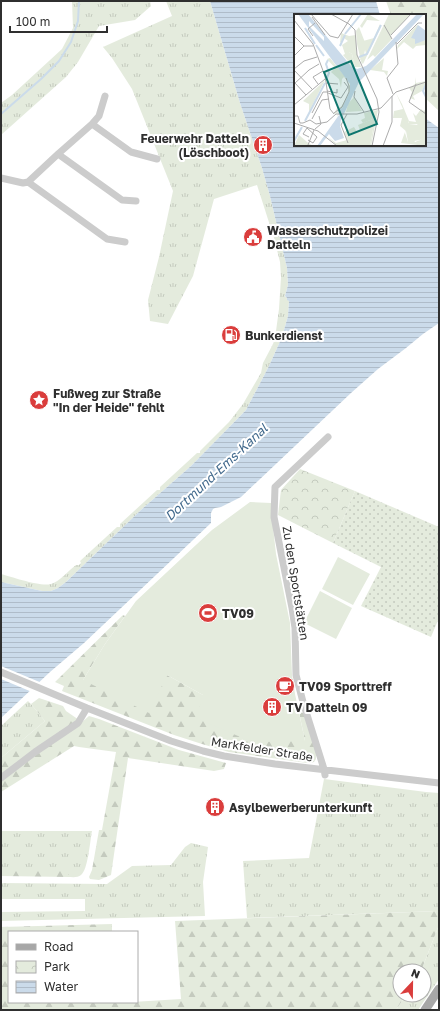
<svg xmlns="http://www.w3.org/2000/svg" width="440" height="1011" font-family="'Golos Text',sans-serif">
	<defs>
		<pattern id="grass-tufts" width="24" height="20" patternUnits="userSpaceOnUse"><rect width="24" height="20" fill="#e4ebdd"/><path d="M3 7l-1-3M5 7V3M7 7l1-3M15 17l-1-3M17 17v-4M19 17l1-3" fill="none" stroke="#c4cabe"/></pattern>
		<pattern id="forest-firs" width="22" height="20" patternUnits="userSpaceOnUse"><rect width="22" height="20" fill="#e4ebdd"/><path d="M5 1l3.5 6h-7zM16 11l3.5 6h-7z" fill="#c4cabe"/></pattern>
		<pattern id="park-crowns" width="20" height="18" patternUnits="userSpaceOnUse"><rect width="20" height="18" fill="#e4ebdd"/><path d="M2 6a3 3 0 1 1 6 0M12 15a3 3 0 1 1 6 0" fill="none" stroke="#c4cabe"/></pattern>
		<pattern id="garden-dots" width="8" height="8" patternUnits="userSpaceOnUse"><rect width="8" height="8" fill="#e4ebdd"/><path d="M2 2h.1M6 6h.1" fill="none" stroke="#c4cabe" stroke-width="1.8" stroke-linecap="round"/></pattern>
		<pattern id="water-rules" width="6" height="5" patternUnits="userSpaceOnUse"><rect width="6" height="5" fill="#cbdbea"/><path d="M0 2.5h6" fill="none" stroke="#afbcc9"/></pattern>
	</defs>
	<rect width="100%" height="100%" fill="#fff"/>
	<path fill="url(#grass-tufts)" d="M72,1h78l1,5 -16,14 -36,6 -21,36 -12,15 -65,58v-32l11,-8 50,-46 11,-21z
		M166,1h44l30,102 22,65 8,28 17,72 1,17 -3,11 4,5 -1,15 -6,21 -13,29 -23,44 -55,56 -49,43 -76,73 -8,6 -7,3h-9l-41,-9v-8c11,3 40,13 50,10 8,-2 18,-14 25,-19h3l2,-2 -1,-2 37,-34h3v-3l37,-34h3v-3l37,-34h3v-2l29,-29 14,-18 18,-31 2,-10 10,-19 4,-12 -1,-1 3,-22 2,-32 -1,-15 -6,-24 -17,-53 -43,14 -21,77 -25,48 -18,-3 -2,-21 11,-43 14,-66 -41,-102 -20,-31 -9,-11 69,-31z
		M28,701l3,3 14,17 -44,37v-32z
		M324,779l102,13 13,1v118l-192,7 -4,-57 66,-3z
		M1,831h91c-2,10 -4,39 -11,44 -3,3 -9,2 -13,2l-1,-7h-66z
		M191,843l17,4 -5,35 2,34 -204,5v-9l84,-1v-12h-84v-16l106,1 25,-18 39,-1 14,-18z
		M439,925v54l-21,31h-22l10,-15h18v-24h-3z"/>
	<path fill="url(#forest-firs)" d="M386,1h53v110l-14,-13v-83h-34z
		M123,615l2,1 -20,28 -22,36 84,-5 36,20 102,46 -6,-29 5,1 12,39v7l-2,3 -7,1 -78,-11 -27,-8 -28,-9 -112,-44 2,-5 -9,-4z
		M39,698l24,8 3,5 16,11 7,-6 10,3 80,31 47,13 -2,6 -10,2 -86,-13 -17,117 -12,5 -9,-1 -1,-2 3,-7 7,-40h3l14,-78 -37,-5 -5,-1 -73,46v-34l44,-37 -14,-17z
		M1,870h67v7l-67,-1z
		M439,911v14l-18,46h-21v24h6l-10,15h-395v-83l111,-3v8h-103v70l107,1 65,-4 -6,-78z"/>
	<path fill="url(#park-crowns)" d="M300,469l55,22 -22,52 -55,-28 3,-25z"/>
	<path fill="url(#garden-dots)" d="M355,491l84,36v91l-8,19 -70,-31 20,-39 -48,-24z"/>
	<path fill="#e4ebdd" d="M250,502l21,1 1,15 4,36 14,69 2,52 3,19 10,47 -53,1 -56,-24 7,-23 -36,-20 -18,38 -66,-33 22,-36 31,-43 76,-71z
		M338,557l32,17 -17,31 -31,-16z
		M320,591l32,17 -16,31 -32,-16z"/>
	<path fill="url(#water-rules)" d="M210,1h166l4,14h-85v130h130v-27l14,10v195l-16,11 -17,14 -28,21 -27,24 -110,104 -20,10 -6,1 -2,1 -2,4v10l-127,120 -34,29 -49,46v-136l41,9h9l7,-3 8,-6 76,-73 49,-43 55,-56 23,-44 13,-29 6,-21 1,-15 -2,-1v-2l-2,-2 3,-11 -1,-17 -17,-72 -8,-28 -22,-65z"/>
	<path fill="#fff" d="M1,666l41,17 -10,9 -31,-13z"/>
	<g fill="none" stroke-linecap="round" stroke-linejoin="round">
		<path stroke="#cbdbea" stroke-width="2" d="M1,114l40,-35 18,-18 12,-19 7,-21 1,-20"/>
		<path stroke="#ccc" stroke-width="7" d="M92,124l39,28 26,7
			M58,154l64,46 14,1
			M1,178l22,5 5,-1 79,57 18,3
			M28,182l30,-28 34,-30 7,-8 6,-20
			M1,672l86,36 84,33 32,10 21,5 51,8 164,19
			M325,775l-1,-6 -21,-67 -7,-27 -1,-47 -3,-20 -18,-91 1,-30 53,-50
			M1,778l34,-26 43,-29 9,-15"/>
		<path stroke="#a7a7a7" stroke-width="9" d="M425,1010l14,-21"/>
	</g>
	<defs>
		<g id="building-disc" transform="scale(1)"><circle r="9.5" fill="#da3d3c" stroke="#fff"/><path d="M-4-6H4V6H1V3H-1V6H-4ZM-2.5-4.3h1.7v1.8h-1.7ZM.8-4.3h1.7v1.8H.8ZM-2.5-1h1.7V.8h-1.7ZM.8-1h1.7V.8H.8Z" fill="#fff"/></g>
		<g id="civic-disc" transform="scale(1)"><circle r="9.5" fill="#da3d3c" stroke="#fff"/><path d="M-.6-6.5H3V-4.5H.6V-3L4-1V1h2V6H-6V1h2V-1L-.6-3ZM-1.2 2.5V6h2.4V2.5Z" fill="#fff"/></g>
		<g id="fuel-disc" transform="scale(1)"><circle r="9.5" fill="#da3d3c" stroke="#fff"/><path d="M-5.5-6h7V0h2V4h1.3V-2.5L3-4.5l.8-.8L6-3V5H2.5V1h-1V6h-7ZM-4.2-4.7v3.2H.2V-4.7Z" fill="#fff"/></g>
		<g id="sight-disc" transform="scale(1)"><circle r="9.5" fill="#da3d3c" stroke="#fff"/><path d="M0-6L1.8-2.2L6-1.7L2.9 1.2L3.7 5.4L0 3.3L-3.7 5.4L-2.9 1.2L-6-1.7L-1.8-2.2Z" fill="#fff"/></g>
		<g id="stadium-disc" transform="scale(1)"><circle r="9.5" fill="#da3d3c" stroke="#fff"/><path d="M0-5a6.5 5 0 1 0 0 10a6.5 5 0 1 0 0-10ZM-3.5-1.8h7v3.6h-7Z" fill="#fff"/></g>
		<g id="cafe-disc" transform="scale(1)"><circle r="9.5" fill="#da3d3c" stroke="#fff"/><path d="M-5.5-4.5H6V0H3Q3 3.5 0 3.5H-2.5Q-5.5 3.5-5.5 0ZM3-3.2v2h1.7v-2ZM-6 4.5H4V6H-6Z" fill="#fff"/></g>
	</defs>
	<g fill-rule="evenodd">
		<use href="#building-disc" x="263" y="145"/>
		<use href="#civic-disc" x="253" y="237"/>
		<use href="#fuel-disc" x="231" y="335"/>
		<use href="#sight-disc" x="39" y="400"/>
		<use href="#stadium-disc" x="208" y="613"/>
		<use href="#cafe-disc" x="285" y="686"/>
		<use href="#building-disc" x="272" y="707"/>
		<use href="#building-disc" x="215" y="807"/>
	</g>
	<g text-anchor="middle" dominant-baseline="central" stroke-width="4" stroke-linejoin="round" paint-order="stroke">
		<g font-size="12" font-weight="bold" fill="#2f2f2f" stroke="#fff" text-anchor="start">
			<text x="249" y="138" text-anchor="end">Feuerwehr Datteln<tspan x="249" dy="14">(Löschboot)</tspan></text>
			<text x="267" y="230">Wasserschutzpolizei<tspan x="267" dy="14">Datteln</tspan></text>
			<text x="245" y="335">Bunkerdienst</text>
			<text x="53" y="393">Fußweg zur Straße<tspan x="53" dy="14">"In der Heide" fehlt</tspan></text>
			<text x="222" y="613">TV09</text>
			<text x="299" y="686">TV09 Sporttreff</text>
			<text x="286" y="707">TV Datteln 09</text>
			<text x="229" y="807">Asylbewerberunterkunft</text>
		</g>
		<g font-size="12" fill="#2f2f2f" stroke="#fff">
			<text transform="translate(296 583) rotate(81)">Zu den Sportstätten</text>
			<text transform="translate(262 749) rotate(9)">Markfelder Straße</text>
		</g>
		<g font-size="13" font-style="italic" fill="#41698c" stroke="#fff">
			<text transform="translate(216 472) rotate(-43)">Dortmund-Ems-Kanal</text>
		</g>
	</g>
	<g transform="translate(294 14)">
		<rect width="132" height="132" fill="#fff"/>
		<path d="M65,13l7,18 -4,20 -5,-21 -1,-13zM62,21v16l5,16h-6l-3,-13 -3,-2v-16zM36,44l17,21 3,7v5l-8,17 -5,1 2,5 -2,3 1,-4 -4,1 3,-6 4,-1 8,-14 -1,-12 -4,-4 -2,2 -1,9 -2,-9 -8,-7 4,-4 -8,-9zM102,79l6,11 7,17 -1,2 1,1 9,1 -2,-9 5,-7 3,2 2,-2v26l-6,5 -12,2 -2,-11 -6,-5 2,-8h-9l1,-7 9,-2zM84,96l-7,36h-1l5,-28 -12,5 -2,-3 4,-2 -1,-5z" fill="#e4ebdd"/>
		<path d="M95,0h22l-20,21 1,4 -17,18 -2,-2 -6,5zM86,10v5l-17,35 -3,-5 6,-5 -3,-13 11,-3zM124,10l-3,19 11,-3v5l-10,1 -3,3 -9,-7 -7,7 1,-4zM47,19l8,3v16l3,2 3,13 4,1 -7,-2 -9,-11 2,-1 -3,-9 6,-4 -4,-3 -4,5zM90,44l-2,12 6,1 -1,5 -3,-4 -14,-2zM122,63v6l10,-2v2l-4,8 -9,5 2,4 -5,-2 2,-6 -3,-4 6,-4zM119,99l5,5 2,11 6,6v11l-25,-3 8,-22 7,1zM114,110h9l7,11 -4,5 -5,2 -3,-5 -4,5 -3,-9zM81,104l-5,28h-33l-9,-9 8,6 11,-3 -3,-8 10,-5 3,5 3,-2 -2,-5zM5,121l8,7 6,4h-19z" fill="#e4ebdd" fill-rule="evenodd"/>
		<path d="M74,0l12,7 -13,-1 -5,8 -2,-2zM31,66l-16,32v-8l-6,-3z" fill="#e4ebdd"/>
		<path d="M60,83l8,14 -16,1 2,-8z" fill="#e4ebdd"/>
		<path d="M4,0h10l43,52 6,3 9,-3 7,-6 44,-46h7l-65,68 -18,38 -1,6 4,12 -9,3 -6,-7 -9,12h-3l22,-31 -2,-6 5,-1 8,-17v-7zM15,7l15,16v4l-15,-15zM124,11l8,6v9l-11,4v-5l-4,-1z" fill="#cbdbea" fill-rule="evenodd"/>
		<path fill="none" stroke="#cbdbea" stroke-width="2" d="M11,14l10,16M51,20l16,-20M22,31l8,11M46,32l5,-11M65,43l8,-3 14,-29M32,66l3,-7 -3,-9 2,-4M132,70l-3,7 3,6M11,107l20,-38M0,127l8,-14"/>
		<path fill="none" stroke="#acacac" stroke-width="1" d="M17,0l19,22 8,2 15,-24M37,0l18,10 6,6 2,25 20,44 2,13 -7,34M18,3l13,18M0,6l19,24 12,32 5,33 4,5M90,11l8,14M97,21l20,-21M0,22l10,10M19,22l-5,-7 7,-6M103,30l21,-21h4M0,42l10,-10h9M0,55l10,-8 13,-4M0,56l18,19M1,69l11,12M32,69l12,1M0,70l15,-14 10,-6M24,70l-5,-7 10,-6M122,70l-7,18 17,12M33,77l10,2v-4M61,77l-1,6 10,15M34,79l13,5 7,-11 -4,-5M99,80l-6,-16 11,-14 -2,-22M0,91l31,-26M18,99l11,-21h4M40,99l8,-6 7,-15v-6l-3,-8M53,100l-6,11 7,18M0,102h4l2,7h3l7,-3 6,4 11,-2 9,-8h21l24,-6 15,-16 30,-10M18,105l10,-19 7,-1M0,109l24,8 19,15M21,115l6,-5 -2,-8M14,126l5,3 4,-6 -10,-9 -4,6 6,3M14,131l6,-15M89,132l9,-24v-26"/>
		<path fill="#0f766e" fill-opacity="0.15" stroke="#0f766e" stroke-width="2" d="M57,47l26,63 -28,11 -25,-63z"/>
		<rect width="132" height="132" fill="none" stroke="#2f2f2f" stroke-width="2"/>
	</g>
	<rect width="440" height="1011" fill="none" stroke="#2f2f2f" stroke-width="4"/>
	<rect x="8" y="931" width="130" height="72" fill="#ffffff" stroke="#acacac"/>
	<rect x="16" y="944" width="20" height="6" fill="#a7a7a7" stroke="#acacac"/>
	<text x="44" y="951" font-size="12" fill="#2f2f2f">Road</text>
	<rect x="16" y="961" width="20" height="12" fill="url(#park-crowns)" stroke="#acacac"/>
	<text x="44" y="971" font-size="12" fill="#2f2f2f">Park</text>
	<rect x="16" y="981" width="20" height="12" fill="url(#water-rules)" stroke="#acacac"/>
	<text x="44" y="991" font-size="12" fill="#2f2f2f">Water</text>
	<g transform="translate(412 983) rotate(22)"><circle r="19" fill="#ffffff" stroke="#acacac"/>
	<path d="M0-3L7 15L0 10L-7 15Z" fill="#da3d3c"/>
	<text y="-6" font-size="11" font-weight="bold" text-anchor="middle" fill="#2f2f2f">N</text>
	</g>
	<path d="M10 26v6h97v-6" fill="none" stroke="#2f2f2f" stroke-width="2"/>
	<text x="16" y="26" font-size="12" fill="#2f2f2f" stroke="#ffffff" stroke-width="3" paint-order="stroke">100 m</text>
</svg>
